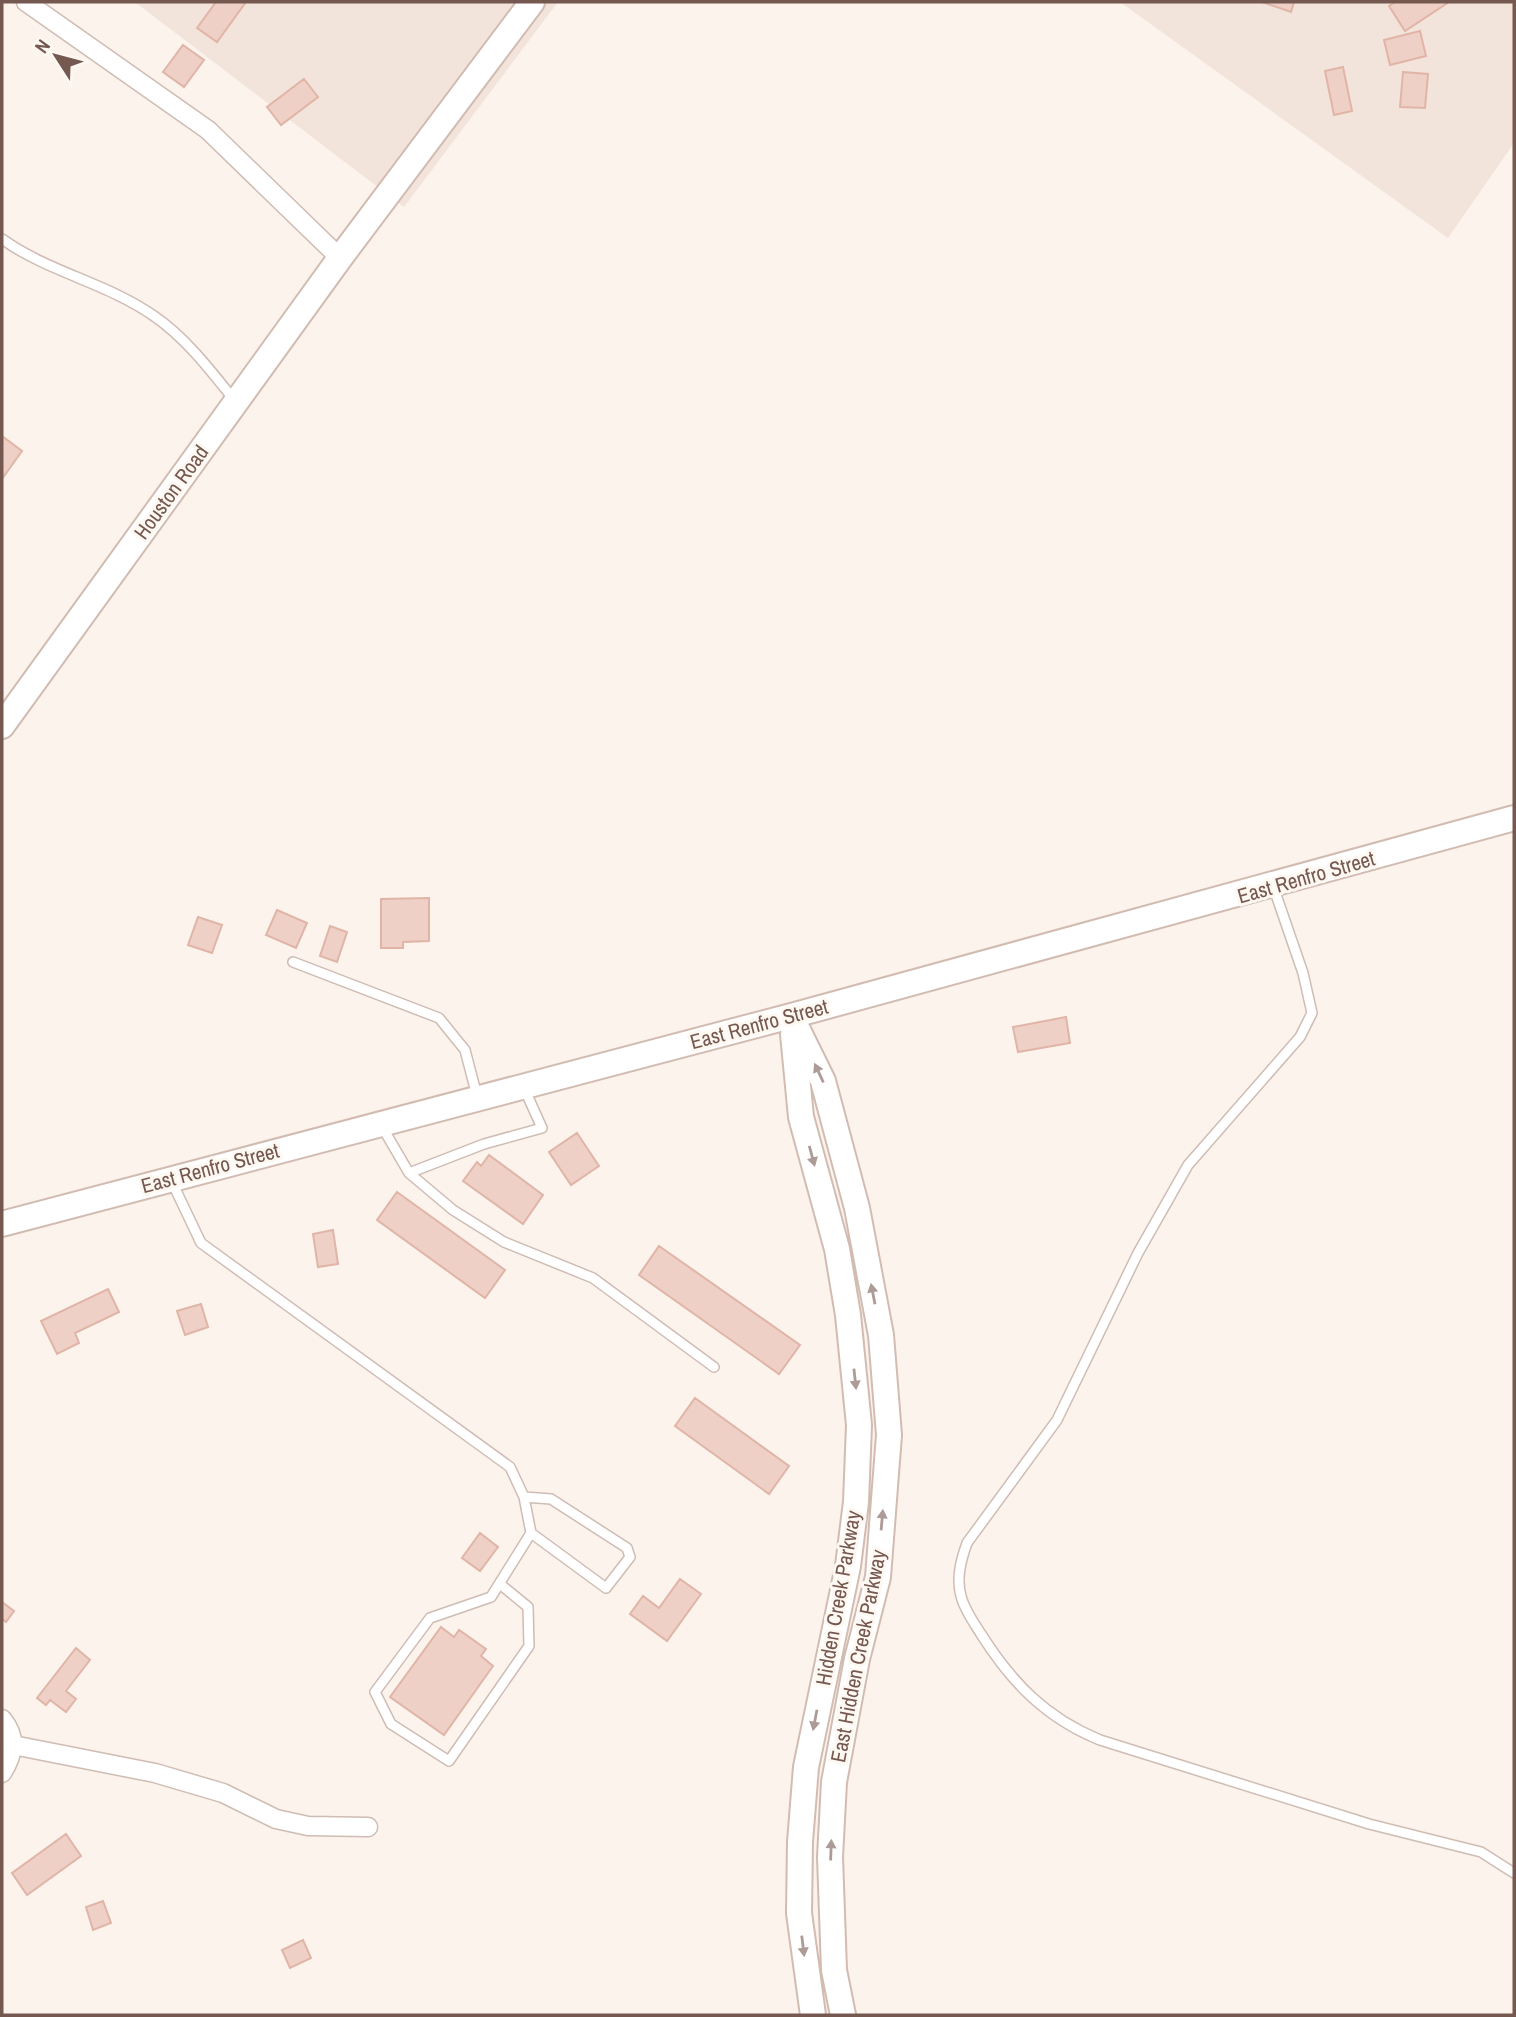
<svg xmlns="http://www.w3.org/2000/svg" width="1516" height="2017" font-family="'Archivo Narrow',sans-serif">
	<rect width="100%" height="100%" fill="#fbf3ec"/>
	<path fill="#f3e4db" d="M135,2h423l-154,205z
		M1120,2h394v141l-66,95z"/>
	<path fill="#efd0c6" stroke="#e0b5a7" stroke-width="2" d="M216,2h30l-29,40 -20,-14z
		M1262,2h32l-3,10z
		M1395,2h54l-44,29 -16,-25z
		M1420,31l6,25 -36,9 -6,-25z
		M183,45l21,15 -20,27 -21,-15z
		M1343,67l9,44 -18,4 -9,-44z
		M1403,72l25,2 -3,34 -25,-1z
		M304,79l14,18 -37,28 -14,-18z
		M2,436l20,15 -20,28z
		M429,898v43l-26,1v6h-22v-49z
		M277,910l30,13 -11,25 -30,-13z
		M198,917l24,8 -10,28 -24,-8z
		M330,926l17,6 -10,30 -17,-6z
		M1066,1017l4,26 -52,9 -5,-25z
		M577,1133l22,33 -28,19 -22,-33z
		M489,1155l54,40 -20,29 -60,-43 14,-19 4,4z
		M397,1192l108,78 -20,28 -108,-78z
		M333,1230l5,34 -20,3 -5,-33z
		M659,1246l141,99 -21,29 -140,-99z
		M108,1289l11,23 -44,21 4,10 -22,11 -16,-33z
		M201,1304l7,23 -23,8 -8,-24z
		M695,1398l94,68 -20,28 -94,-68z
		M480,1533l18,14 -18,24 -18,-13z
		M680,1579l21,15 -34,47 -37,-27 13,-18 16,12z
		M2,1602l12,9 -8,11 -4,-3z
		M441,1627l13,10 5,-7 27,19 -5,7 12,10 -49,69 -54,-38z
		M76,1648l14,12 -24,31 10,8 -10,13 -16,-12 -4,5 -9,-7z
		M66,1834l15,22 -54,39 -15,-22z
		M103,1901l8,22 -18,7 -7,-23z
		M303,1940l8,18 -21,10 -8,-18z"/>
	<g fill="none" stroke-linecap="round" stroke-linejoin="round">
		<g stroke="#cfbcb4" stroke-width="12">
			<path id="lane" d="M2,239c46,33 105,44 152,77 32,22 57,55 81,85
				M1273,886l30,87 9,40 -12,24 -112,128 -50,88 -81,167 -90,123c-6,17 -11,35 -6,53 3,13 13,27 20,38 31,49 65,84 119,106l269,84 112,28 33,21
				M293,962l146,56 26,32 12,46
				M381,1125l28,48 44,37 51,32 89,36 121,89
				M409,1173l75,-29 58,-16 -18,-40
				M171,1180l30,63 309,224 14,30 7,36 -40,64 -61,21 -55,74 16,32 58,37 80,-115 -1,-39 -28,-23
				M524,1497l27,2 76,49 3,9 -24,31 -75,-55"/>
		</g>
		<g stroke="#cfbcb4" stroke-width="21">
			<path id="street" d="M26,2l182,128 132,128
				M2,1719c15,18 12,35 0,54
				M13,1745l142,28 68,20 53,26 32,7 60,1"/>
		</g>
		<g stroke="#d2bcb2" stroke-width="28">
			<path id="secondary" d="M2,726l338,-468 192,-256
				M791,1016l32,65 34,127 24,127 8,100 -11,142 -21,82 -23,123 -4,75 4,113 9,45
				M793,1034l8,83 36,132 11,66 11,110 -3,77 -8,64 -42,201 -6,75 -1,71 14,102
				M2,1224l789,-208 723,-198"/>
		</g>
		<use href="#lane" stroke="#fff" stroke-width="9"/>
		<use href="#street" stroke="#fff" stroke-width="18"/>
		<use href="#secondary" stroke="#fff" stroke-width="24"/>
	</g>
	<defs><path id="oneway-solid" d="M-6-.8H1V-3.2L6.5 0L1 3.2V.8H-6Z" transform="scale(1.75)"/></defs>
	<g fill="#ac9b96">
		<use href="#oneway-solid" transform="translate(819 1073) rotate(-115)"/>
		<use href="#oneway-solid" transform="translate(812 1156) rotate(75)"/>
		<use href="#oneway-solid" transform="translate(873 1294) rotate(-101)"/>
		<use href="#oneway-solid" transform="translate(855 1379) rotate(84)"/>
		<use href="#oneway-solid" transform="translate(882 1520) rotate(-85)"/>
		<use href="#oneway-solid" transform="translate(815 1720) rotate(101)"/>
		<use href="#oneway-solid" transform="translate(831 1850) rotate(-88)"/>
		<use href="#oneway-solid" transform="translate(803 1946) rotate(83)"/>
	</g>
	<g text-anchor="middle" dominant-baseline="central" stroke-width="6" stroke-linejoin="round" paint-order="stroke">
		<g font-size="21" fill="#755850" stroke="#fef8f2">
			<text transform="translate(171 492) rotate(-54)">Houston Road</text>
			<text transform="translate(1306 877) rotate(-16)">East Renfro Street</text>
			<text transform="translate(759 1024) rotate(-15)">East Renfro Street</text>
			<text transform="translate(210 1168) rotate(-15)">East Renfro Street</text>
			<text transform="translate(838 1598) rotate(-80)">Hidden Creek Parkway</text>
			<text transform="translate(858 1656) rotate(-79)">East Hidden Creek Parkway</text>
		</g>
	</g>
	<rect width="1516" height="2017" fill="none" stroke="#755850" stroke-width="7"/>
	<g transform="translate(56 56) rotate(306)" stroke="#fef8f2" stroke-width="5" paint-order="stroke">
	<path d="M0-5L12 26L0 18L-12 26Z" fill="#755850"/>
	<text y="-10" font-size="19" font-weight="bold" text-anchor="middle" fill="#755850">N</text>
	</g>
</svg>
